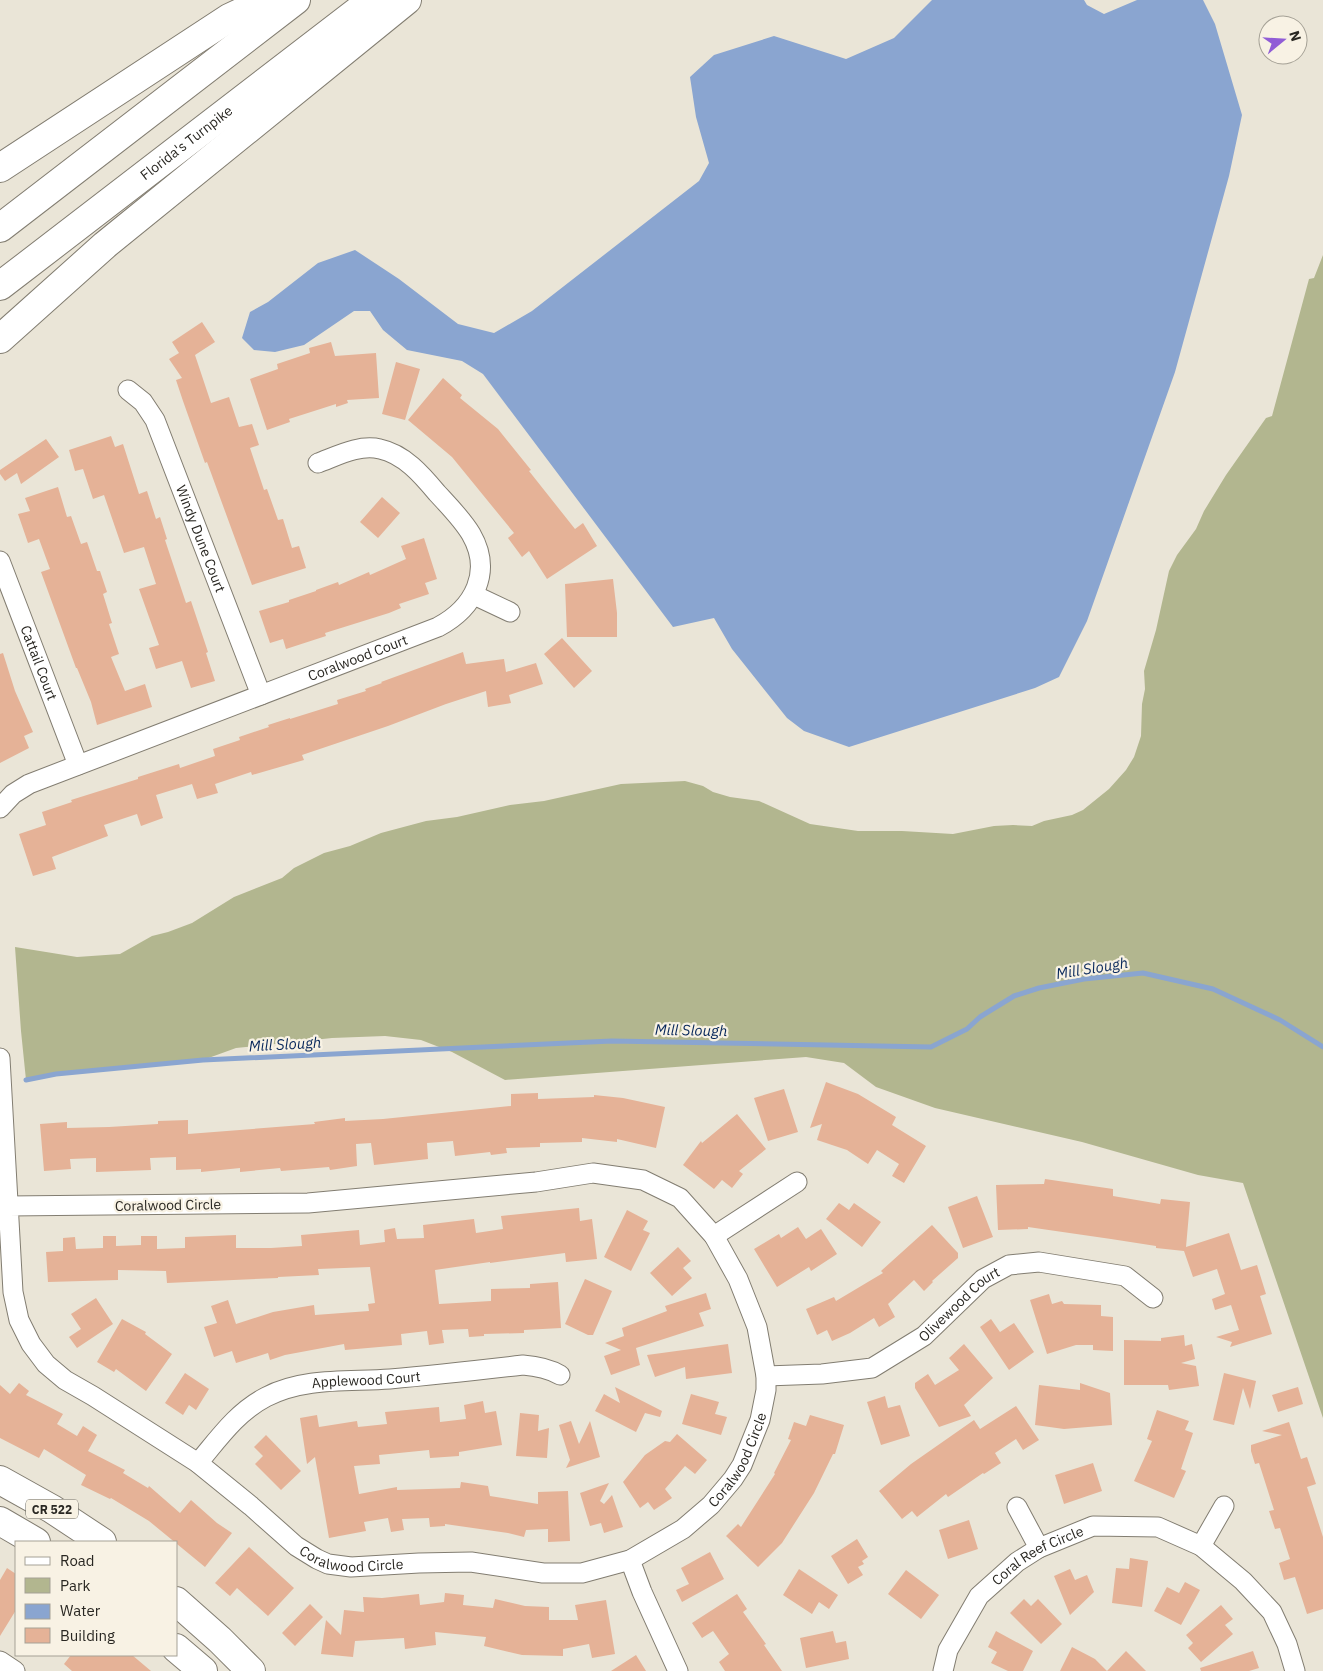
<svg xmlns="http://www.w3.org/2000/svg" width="1323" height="1671" font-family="'IBM Plex Sans',sans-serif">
	<rect width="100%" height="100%" fill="#eae5d7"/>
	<path fill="#b2b68f" d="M1323,255v1163l-80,-235 -45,-8 -116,-33 -147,-34 -59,-21 -32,-24 -38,-6 -301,23 -53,-28 -31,-12 -36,-4 -53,2 -96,10 -33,12 -147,14 -30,6 -5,-49 -6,-84 62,10 43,-3 32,-18 16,-4 24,-9 42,-26 48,-19 12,-10 30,-15 26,-7 31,-13 45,-12 31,-4 53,-12 34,-4 77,-17 64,-3 18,5 10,6 17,5 29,4 51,23 48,7h44l51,3 41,-8 19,-1 19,1 12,-5 28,-6 11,-5 26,-21 17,-19 8,-13 7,-21 1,-32 3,-15 -1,-18 12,-41 13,-59 8,-16 19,-26 8,-18 22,-36 40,-57 6,-2 37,-137 5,-1z"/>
	<path fill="#8aa5d0" d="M932,0h152l3,5 17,9 33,-14h66l12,24 27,91 -13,61 -54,196 -88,249 -28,56 -24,11 -186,59 -45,-16 -17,-13 -55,-69 -18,-31 -41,9 -190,-253 -21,-13 -55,-11 -24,-20 -13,-19h-16l-50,34 -29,7 -21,-2 -12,-12 8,-26 18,-10 50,-39 37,-13 44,29 59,45 36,9 38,-22 167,-130 10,-18 -13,-46 -6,-40 24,-22 60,-19 72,23 48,-21z"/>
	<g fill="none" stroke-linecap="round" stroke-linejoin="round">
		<path stroke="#8aa5d0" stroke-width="5" d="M26,1080l30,-6 147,-14 409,-19 319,6 36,-18 13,-12 34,-21 25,-8 45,-9 59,-6 70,16 67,31 43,27"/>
	</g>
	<path fill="#e5b297" d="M202,322l13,20 -20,13 16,48 18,-6 10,30 13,-3 7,21 -9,3 14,42 3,-1 11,31 5,-1 9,29 7,-2 7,22 -54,17 -45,-123 -2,1 -22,-62 -7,-21 6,-2 -13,-19 10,-6 -7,-11z
		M331,342l4,14 41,-3 3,45 -32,2 1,3 -12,4v-3l-47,15 1,3 -23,8 -17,-51 28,-10 -1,-5 33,-11 -1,-5z
		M396,362l24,7 -15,51 -23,-6z
		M443,378l19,17 -2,3 38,31 33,41 -2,1 46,58 8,-6 14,23 -50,33 -18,-28 -7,6 -14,-19 6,-5 -62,-76 -44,-37z
		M111,436l4,11 8,-3 16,50 8,-3 9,28 4,-2 7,22 -2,1 21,63 5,-2 17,51 -2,1 9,28 -24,7 -9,-27 -26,8 -7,-21 10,-3 -20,-56 17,-5 -12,-37 -20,6 -20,-58 -11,4 -10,-30 -8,2 -6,-21z
		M46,439l13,18 -38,27 -4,-11 -12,8 -5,-7v-4z
		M58,487l9,30 4,-1 10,28 6,-2 10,29h3l7,21 -4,2 9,29 -3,1 10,30 -8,3 14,34 20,-7 7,23 -55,18 -6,-23 -14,-34h-1l-35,-96 9,-3 -11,-30 -11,4 -10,-29 12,-3 -5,-13z
		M382,497l18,16 -22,25 -18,-16z
		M424,538l13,41 -12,4 4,11 -30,10 2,4 -12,5 -64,20 1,3 -40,13 -3,-10 -13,4 -11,-32 30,-9v-2l27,-9v-1l22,-8 1,3 30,-13 1,3 36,-16 -5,-13z
		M613,579l4,34v24h-50l-2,-53z
		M562,638l30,33 -18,17 -30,-34z
		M463,652l3,12 38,-5 2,13 30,-9 7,21 -34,11 2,8 -23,4 -2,-16 -40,13 -58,22 -86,29 2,5 -52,15 -1,-3 -36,12 3,9 -21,6 -5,-15 -36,11 7,23 -22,8 -4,-12 -33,11 4,11 -56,21 4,12 -23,7 -14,-42 27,-9 -4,-13 30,-10 -1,-2 67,-21v-2l41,-13 1,4 35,-12 -2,-7 27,-9 -1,-3 30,-10 -1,-2 22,-7v1l48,-15 -1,-4 29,-9 -1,-2 17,-6 -1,-1z
		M3,653l12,38 18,41 -9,4 5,12 -29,15v-109z
		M826,1082l32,12 38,23 -4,8 34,21 -22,37 -12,-7 7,-12 -22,-14 -9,14 -21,-14 -30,-10 5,-16 -12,4z
		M784,1089l14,43 -30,9 -14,-43z
		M538,1093v6l56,-2v-2l29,3 42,9 -9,41 -39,-9v3l-35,-4v4l-42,1v4l-34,1 1,5 -16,2 -1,-3 -35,4 -2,-15 -26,2 1,16 -54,6 -3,-22 -15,1 1,22 -27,4 -1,-3 -48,4 -1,-3 -40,4v-4l-39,4v-3l-25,1v-13l-26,1 1,12 -55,2v-14l-26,1 1,10 -27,2 -4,-47 27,-2v6l42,-1 49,-3v-3l30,-1v14l127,-10 -1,-2 31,-4v3l38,-2 128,-13v-12z
		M737,1114l29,35 -27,22 4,3 -11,14 -10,-8 -8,9 -31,-24 18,-24 1,2z
		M1045,1179l68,10v7l47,8 1,-5 29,3 -4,45 43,-14 12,37 16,-5 9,29 -6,2 12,38 -42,13 2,-5 -16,-5 23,-7 -8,-25 -16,5 -3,-11 13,-5 -8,-25 -24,8 -9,-26 -28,-3v-2l-45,-7 -83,-12v2l-30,1 -2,-45 48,-1z
		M977,1196l16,41 -30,11 -15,-41z
		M839,1203l10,7 5,-7 27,19 -19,25 -36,-28z
		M579,1208l1,13 12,-2 5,40 -31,3 -1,-9 -75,10v-1l-55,8 4,34 52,-3v-12l39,-1v-4l28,-2 3,46 -37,2v3l-40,1v2l-15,1 -1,-8 -26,1 2,13 -15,2 -2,-14 -26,3 1,11 -57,5 -1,-6 -59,11 -15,5 -2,-7 -32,10 -4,-12 -18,6 -10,-30 13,-4 -6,-17 17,-6 8,24 37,-12 41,-7 1,10 54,-4 -1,-7 7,-1 -5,-36 -52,2 1,6 -41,2v1l-111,5 -1,-12 -48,-1v10l-70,2 -2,-30 17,-1v-13l12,-1 1,12 27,-1v-12h13v10l25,-1v-9h16v13l28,-1v-11l51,-2v13h35l31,-2 -1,-11 58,-5 1,15 25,-3 -1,-12 11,-2 2,11 27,-1 -1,-13 51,-6 2,14 27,-4 -2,-13z
		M627,1210l21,11 -5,9 7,3 -19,38 -27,-14z
		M932,1225l26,28v5l-26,23 1,1 -9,9 -10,-11 -26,24 7,13 -16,10 -5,-9 -24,15 -18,8 -5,-11 -10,5 -11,-26 28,-12 2,4 47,-28 -2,-2z
		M798,1227l8,12 15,-10 16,25 -26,17 -2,-4 -32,20 -23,-38 25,-15 2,4z
		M678,1247l13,14 -8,7 9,10 -20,18 -22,-23z
		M585,1279l27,12 -19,44h-5l-23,-11z
		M706,1293l5,16 -12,4 5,13 -68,22 4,17 -29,10 -7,-19 17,-6 -16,-7 19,-7 -2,-8 45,-17 -2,-5z
		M1049,1294l3,10 10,-3 2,3 37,1v11l12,1v34l-20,-1v-5h-17l-29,9 -17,-54z
		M96,1298l17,26 -36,24 -8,-11 12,-8 -10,-15z
		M122,1319l24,13 -1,2 27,20 -26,37 -30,-22 -2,3 -17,-10z
		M991,1319l9,13 14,-9 20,29 -25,18 -29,-43z
		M1184,1335l1,11 7,-2 3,15 -14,4 15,3 3,20 -30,4 -1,-5h-44v-45l37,1v-3z
		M728,1344l4,29 -46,6 -1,-12 -30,10 -8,-22z
		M964,1344l29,34 -29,27 7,11 -32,11 -24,-39v-5l13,-9 7,11 24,-15 -10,-12z
		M185,1373l24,16 -13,21 -7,-5 -6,10 -18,-12z
		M1224,1373l32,8 -6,28 -7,-21 -9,37 -21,-5z
		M19,1383l10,8 -3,4 37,19 -6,10 20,12 6,-10 14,9 -9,16 37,19 -2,3 25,15 1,-2 31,27 11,-13 26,23 15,10 -27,34 -56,-46 -38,-23 -1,1 -29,-14 5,-10 -42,-26 -5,9 -39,-20v-53l10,9z
		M1080,1383l30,10 2,32 -48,4 -29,-4 4,-40 41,5z
		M615,1387l47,24 -2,6 -15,-4 -9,19 -41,-21 9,-17 16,9z
		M1298,1387l5,17 -25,8 -6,-17z
		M691,1394l28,8 -4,12 12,3 -6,18 -39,-11z
		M885,1396l3,12 12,-3 10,31 -29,9 -14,-43z
		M483,1401l2,12 11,-2 6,34 -43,7v4l-29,2 -1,-8 -50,5 1,9 -26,2 5,28 38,-7v3l63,-2 1,-6 27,4 2,10 48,8v-12l30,-1 2,50 -22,1v-13l-22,1 -2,7 -16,-4 -63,-9v2l-15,1 -1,-9 -27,1 2,11 -13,2 -3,-14 -24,4 2,9 -37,7 -14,-81 -8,7 -7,-46 17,-3 2,12 38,-6 1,6 29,-3 -2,-12 54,-5 1,15 26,-3 -2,-14z
		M1016,1406l23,34 -16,10 -7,-11 -21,14 6,10 -17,11 -1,-1 -35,24 -2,-3 -29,23 -5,-6 -10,8 -23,-28 32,-27 63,-44 6,9z
		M1157,1410l32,11 -4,9 8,3 -12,36 5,2 -12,27 -40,-17 18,-40 -5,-2z
		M520,1413l19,2 -1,16 11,-3 -2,30 -31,-2z
		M810,1415l34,10 -9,29h-2l-19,39 -32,50 -24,24 -32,-31 12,-12 3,3 34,-53 -1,-1 17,-33 -3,-1 6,-17 12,4z
		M571,1421l8,23 11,-23 10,36 -34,11 4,-8 -11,-35z
		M1289,1422l12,37 6,-2 9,27 -9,3 16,50v72l-16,5 -12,-37 -11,3 -5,-17 11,-4 -10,-31 -5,1 -6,-18 5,-1 -15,-47 -4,1 -4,-13v-6l31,-10 -20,-4z
		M677,1434l30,26 -12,14 -10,-8 -20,23 7,9 -18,12 -6,-8 -8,6 -17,-26 22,-27 20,-14 5,1z
		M266,1435l35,36 -20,19 -26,-26 8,-8 -9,-9z
		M1093,1463l9,28 -38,13 -9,-29z
		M609,1483l-9,18 4,3 8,-9 11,32 -19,6 -3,-10 -11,3 -10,-33z
		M969,1520l9,29 -30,10 -9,-29z
		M857,1539l11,18 -6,4 2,3 -6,3 5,8 -15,9 -17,-28z
		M249,1547l45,41 -26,28 -31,-28 -7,8 -15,-13z
		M710,1552l14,27 -42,23 -6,-12 13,-6 -8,-16z
		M1130,1558l18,3 -6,46 -30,-4 4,-35 13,1z
		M7,1568l9,6v36l-16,26v-56z
		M799,1569l39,26 -9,14 -10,-7 -7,12 -29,-19z
		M1070,1569l5,11 12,-5 7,17 -24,23 -16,-39z
		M906,1570l33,25 -18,24 -33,-25z
		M1185,1582l15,8 -19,35 -27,-14 13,-24 12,6z
		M445,1593l19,2 -1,10 30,3 2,-9 30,7 24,1v13h29l-3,-15 31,-5 9,54 -23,4 -3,-14 -26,5v7l-41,-1 -38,-9 2,-9 -51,-5 1,13 -31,4 -1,-11 -49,3 -2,16 -32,-3 5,-34 15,15 3,-25 20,2 -1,-15 19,1 37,-4 1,11 24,-3z
		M737,1594l10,15 -4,3 23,32 -2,1 18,26h-57l-6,-9 10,-8 -16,-23 -11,7 -10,-15z
		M1024,1599l7,7 7,-7 24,25 -21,20 -31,-31z
		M310,1604l13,13 -28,29 -13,-13z
		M1221,1605l12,14 -8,6 8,9 -32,28 -13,-14 5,-5 -7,-8z
		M833,1631l3,12 10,-2 3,18 -43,9 -6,-30z
		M996,1631l37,20 -10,20h-15l-17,-8 6,-11 -9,-5z
		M1072,1647l23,12 12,12 19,-20 20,20h-86z
		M1253,1651l6,17 -10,3h-48l-1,-3z
		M71,1655h61l19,16h-79l-8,-7z
		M636,1655l10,16h-35z"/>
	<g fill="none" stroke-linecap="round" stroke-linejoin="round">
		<g stroke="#827d71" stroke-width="21">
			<g id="minor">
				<path id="s1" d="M128,390l15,12 12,18 106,275"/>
				<path id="s2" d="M0,561l78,204"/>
				<path d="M474,595l36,17"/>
				<path id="s3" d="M0,808l13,-14 16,-10 409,-157c36,-19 55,-55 33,-93 -9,-15 -22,-28 -34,-41 -15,-18 -33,-39 -57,-44 -21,-5 -43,7 -62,14"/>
				<path id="s4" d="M0,1058l13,234 6,28 12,24 15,20 19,16 28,16 105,67 53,43 45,40 21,13 11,5 23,3 68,-4 52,-1 72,11h39l48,-13 53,-31 28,-24 22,-26 9,-14 18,-45 6,-30v-14l-9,-49 -19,-48 -24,-43 -34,-38 -37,-18 -50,-7 -57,9 -228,21 -300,3 -8,1"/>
				<path d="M714,1236l83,-54"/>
				<path id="s5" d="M766,1376l56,-2 50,-6 52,-32 59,-57 26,-14 30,-3 86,14 28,22"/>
				<path id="s6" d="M198,1463c21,-25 39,-51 68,-66 38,-20 83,-15 124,-18 44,-4 89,-9 133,-14 13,1 25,3 37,10"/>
				<path d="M1017,1507l22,41"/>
				<path d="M1201,1546l23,-40"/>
				<path d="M630,1560l12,32 36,79"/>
				<path d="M0,1661l15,10"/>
				<path id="s7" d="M943,1671l5,-21 31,-54 38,-34 22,-14 54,-22 65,1 43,19 42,35 29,31 15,32 8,27"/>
			</g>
		</g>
		<g stroke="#827d71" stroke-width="30">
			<path id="primary" d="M0,1480l52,29 50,33
				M0,1521l36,21
				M176,1601l44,39 31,31
				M176,1648l27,23"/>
		</g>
		<g stroke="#827d71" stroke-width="30">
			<g id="motorway">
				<path d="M0,168l229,-150 38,-18"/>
				<path d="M0,228l296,-228"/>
				<path id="s8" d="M0,286l372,-286"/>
				<path d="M0,339l105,-94 302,-245"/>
			</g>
		</g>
		<use href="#minor" stroke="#fff" stroke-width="19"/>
		<use href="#primary" stroke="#fff" stroke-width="28"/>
		<use href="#motorway" stroke="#fff" stroke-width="28"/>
	</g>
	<g text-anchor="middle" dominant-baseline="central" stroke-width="4.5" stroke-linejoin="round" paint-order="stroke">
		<rect fill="#f8f2e4" stroke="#67645c" stroke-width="1" x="26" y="1499.5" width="52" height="19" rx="4"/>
		<g font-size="12" font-weight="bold" fill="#292722">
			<text x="52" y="1509">CR 522</text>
		</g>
		<g font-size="14" fill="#292722" stroke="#f8f2e4">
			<text stroke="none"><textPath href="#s8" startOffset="235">Florida's Turnpike</textPath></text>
			<text stroke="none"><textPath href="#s1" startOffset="168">Windy Dune Court</textPath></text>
			<text stroke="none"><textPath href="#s3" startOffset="390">Coralwood Court</textPath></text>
			<text stroke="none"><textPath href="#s2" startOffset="109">Cattail Court</textPath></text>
			<text transform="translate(168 1205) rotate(-1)">Coralwood Circle</text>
			<text stroke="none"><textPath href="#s5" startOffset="215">Olivewood Court</textPath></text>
			<text stroke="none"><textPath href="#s6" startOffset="198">Applewood Court</textPath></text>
			<text stroke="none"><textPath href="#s4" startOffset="1118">Coralwood Circle</textPath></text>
			<text stroke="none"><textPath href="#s4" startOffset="684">Coralwood Circle</textPath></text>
			<text stroke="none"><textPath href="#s7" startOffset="156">Coral Reef Circle</textPath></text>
		</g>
		<g font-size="15" font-style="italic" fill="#07275b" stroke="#f8f2e4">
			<text transform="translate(1092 968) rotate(-9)">Mill Slough</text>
			<text transform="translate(691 1030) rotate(1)">Mill Slough</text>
			<text transform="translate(285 1044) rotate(-3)">Mill Slough</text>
		</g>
	</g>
	<rect x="15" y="1541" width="162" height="115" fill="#f8f2e4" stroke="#a5a196"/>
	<rect x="25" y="1557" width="25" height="8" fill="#ffffff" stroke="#a5a196"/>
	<text x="60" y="1566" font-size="15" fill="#292722">Road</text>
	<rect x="25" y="1578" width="25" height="15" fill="#b2b68f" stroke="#a5a196"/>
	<text x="60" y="1591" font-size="15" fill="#292722">Park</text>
	<rect x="25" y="1604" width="25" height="15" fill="#8aa5d0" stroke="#a5a196"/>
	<text x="60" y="1616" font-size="15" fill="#292722">Water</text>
	<rect x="25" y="1628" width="25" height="15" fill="#e5b297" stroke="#a5a196"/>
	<text x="60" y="1641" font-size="15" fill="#292722">Building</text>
	<g transform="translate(1283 40) rotate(72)"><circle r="24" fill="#f8f2e4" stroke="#a5a196"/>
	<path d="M0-4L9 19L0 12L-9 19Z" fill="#915dd6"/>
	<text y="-8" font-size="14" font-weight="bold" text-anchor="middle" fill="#292722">N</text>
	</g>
</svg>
